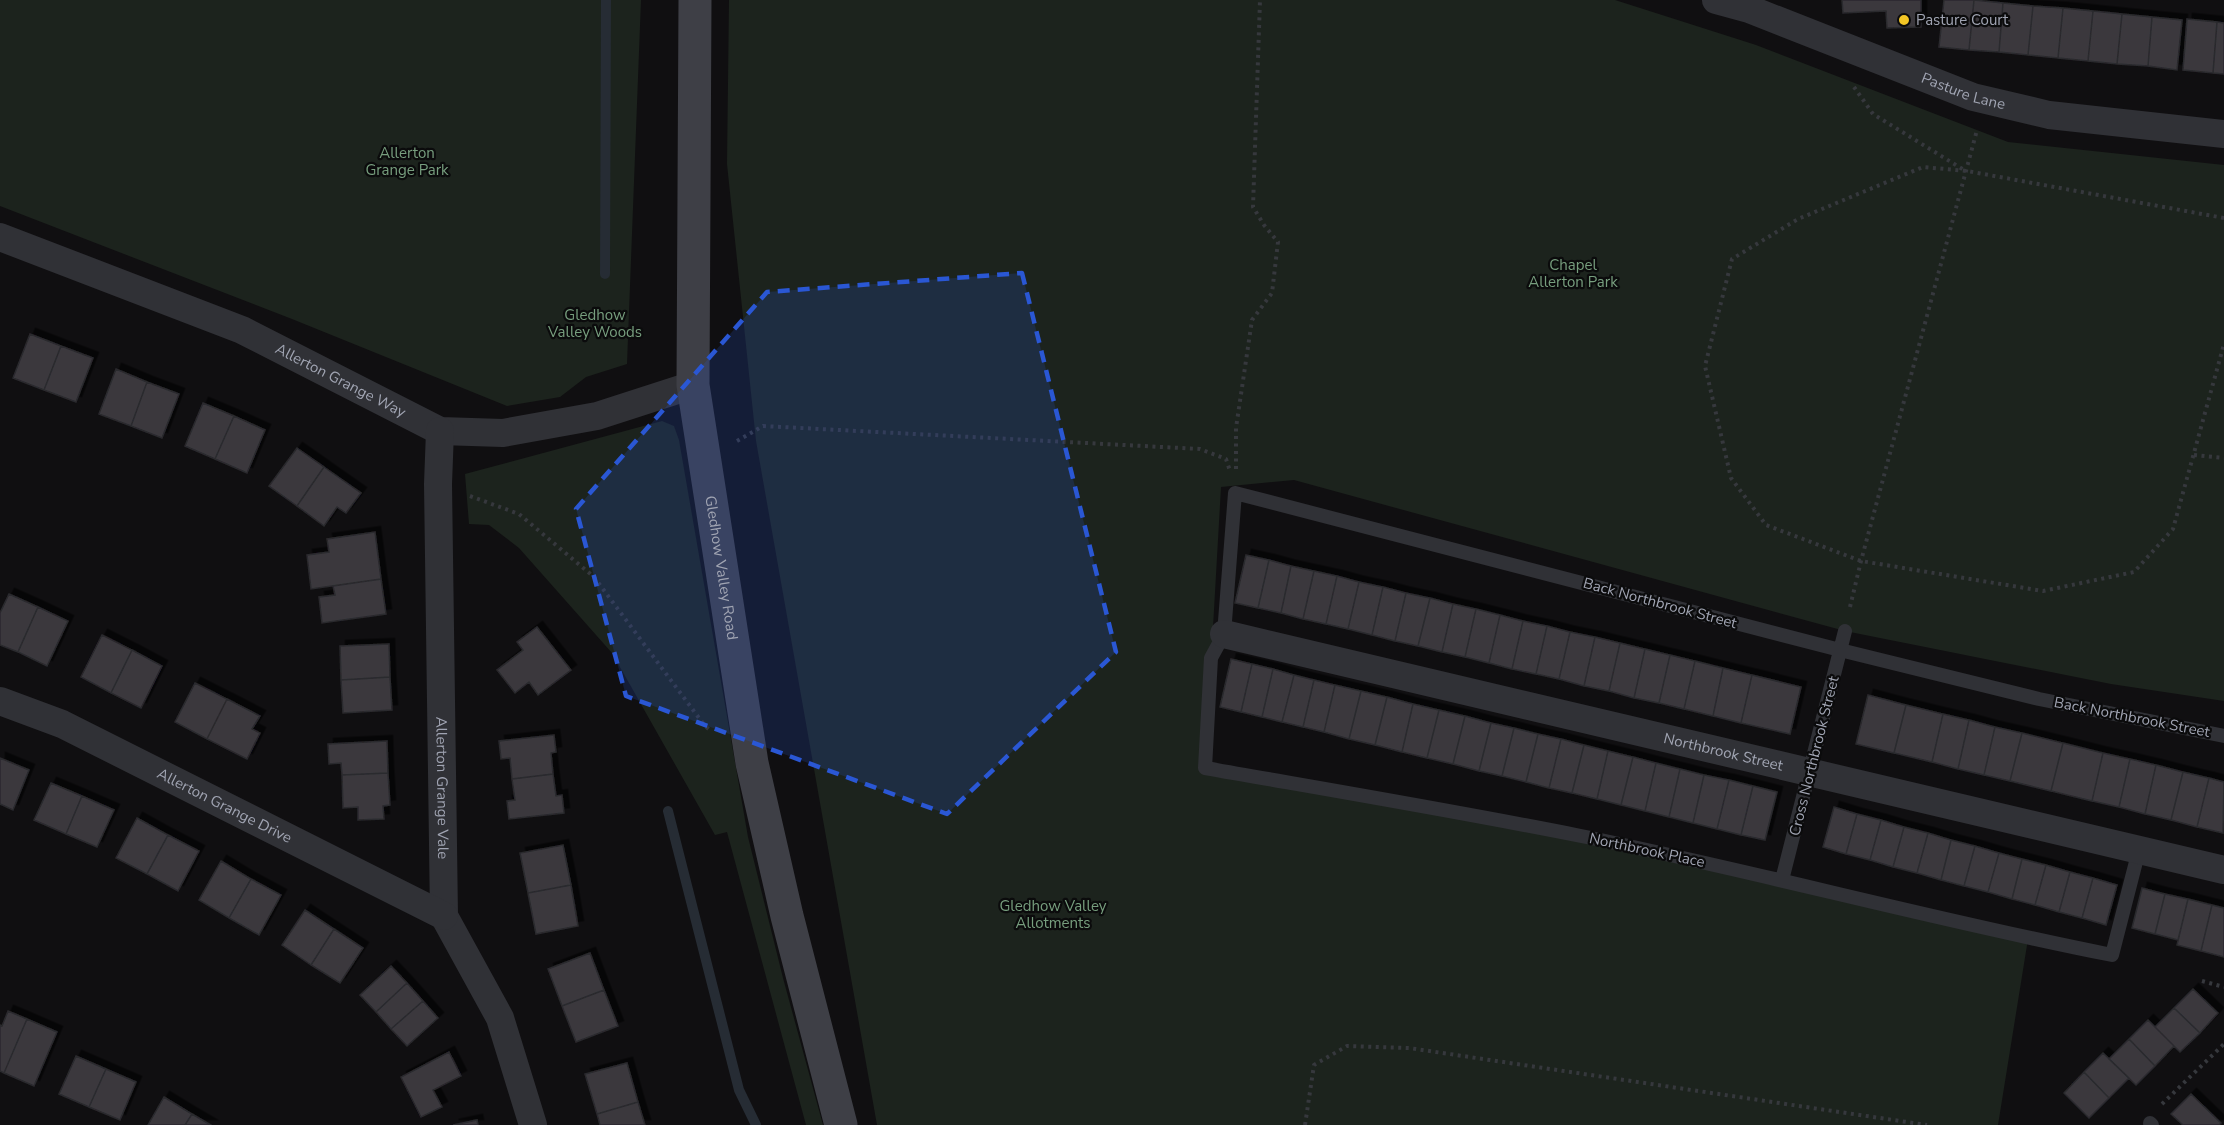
<svg xmlns="http://www.w3.org/2000/svg" width="2224" height="1125" font-family="'Nunito Sans',sans-serif">
	<defs>
		<filter id="shadow"><feDropShadow dx="5.5" dy="-5.5" stdDeviation="0" flood-color="#0009"/></filter>
	</defs>
	<rect width="100%" height="100%" fill="#100f11"/>
	<path fill="#1c231d" d="M0,0h641l-14,364 -41,13 -26,20 -53,9 -215,-87 -292,-113z
		M729,0h886l141,45 252,97 216,23v536l-113,-17 -266,-53 -551,-151 -73,7 -16,281 177,31 646,140 -30,186h-1121l-121,-684 -29,-277z
		M662,421l12,5 5,14 69,397 35,141 40,147h-17l-79,-293 -12,3 -103,-182 -93,-105 -30,-23 -20,-1 -4,-50z"/>
	<g fill="none" stroke-linecap="round" stroke-linejoin="round">
		<path stroke="#262c34" stroke-width="10" d="M605,274l1,-274
			M668,811l71,279 17,35"/>
	</g>
	<path fill="#3a393e" stroke="#2a292d" stroke-width="1.5" filter="url(#shadow)" d="M1842,0h79v27l-34,1 -1,-17 -43,2z
		M1944,0h30l-5,50 -30,-3z
		M1974,0l29,3 -4,49 -30,-2z
		M2003,3l30,3 -5,49 -29,-3z
		M2033,6l30,2 -5,50 -30,-3z
		M2063,8l30,3 -5,50 -30,-3z
		M2093,11l29,3 -5,50 -29,-3z
		M2122,14l30,3 -4,49 -31,-2z
		M2152,17l30,3 -5,50 -29,-4z
		M2187,19l30,3 -4,51 -30,-3z
		M2217,22l7,1v51l-11,-1z
		M30,334l31,12 -17,44 -31,-12z
		M61,346l32,12 -17,44 -32,-12z
		M116,369l31,13 -16,44 -32,-12z
		M147,382l32,12 -17,44 -31,-12z
		M203,403l31,13 -19,43 -30,-13z
		M234,416l31,14 -18,43 -32,-14z
		M297,448l27,19 -27,39 -28,-20z
		M324,467l37,26 -15,20 -9,-6 -13,19 -27,-20z
		M375,532l6,47 -70,10 -4,-34 22,-3 -2,-13z
		M1246,555l23,5 -11,48 -23,-5z
		M1269,560l22,6 -10,47 -23,-5z
		M1291,566l23,5 -11,48 -22,-6z
		M1314,571l23,5 -11,48 -23,-5z
		M1337,576l22,6 -11,47 -22,-5z
		M381,579l5,35 -64,9 -3,-26 16,-2 -2,-9z
		M1359,582l24,5 -11,48 -24,-6z
		M1383,587l23,6 -11,48 -23,-6z
		M1406,593l24,5 -12,48 -23,-5z
		M9,594l29,13 -20,45 -18,-7v-32z
		M1430,598l23,6 -11,48 -24,-6z
		M1453,604l23,5 -11,48 -23,-5z
		M38,607l30,14 -21,45 -29,-14z
		M1476,609l24,6 -11,48 -24,-6z
		M1500,615l23,6 -11,48 -23,-6z
		M1523,621l24,5 -11,48 -24,-5z
		M1547,626l23,6 -11,47 -23,-5z
		M537,627l34,43 -33,25 -9,-13 -14,11 -18,-23 26,-20 -6,-8z
		M1570,632l25,5 -11,49 -25,-7z
		M102,635l30,15 -21,43 -30,-16z
		M1595,637l25,6 -11,48 -25,-5z
		M1620,643l25,6 -11,49 -25,-7z
		M389,644l1,33 -49,3 -1,-34z
		M1645,649l25,6 -11,48 -25,-5z
		M132,650l30,16 -21,42 -30,-15z
		M1670,655l25,6 -11,48 -25,-6z
		M1231,659l21,5 -11,48 -21,-5z
		M1695,661l28,7 -10,48 -29,-7z
		M1252,664l21,5 -11,48 -21,-5z
		M1723,668l29,7 -11,48 -28,-7z
		M1273,669l21,6 -12,47 -20,-5z
		M1294,675l20,5 -11,47 -21,-5z
		M1752,675l49,12 -11,47 -49,-11z
		M390,677l2,33 -49,3 -2,-33z
		M1314,680l21,5 -11,47 -21,-5z
		M195,683l32,16 -20,40 -32,-17z
		M1335,685l26,6 -12,48 -25,-7z
		M1361,691l26,6 -12,48 -26,-6z
		M1868,695l38,10 -12,48 -38,-9z
		M1387,697l26,7 -11,48 -27,-7z
		M227,699l33,17 -8,13 8,4 -13,26 -40,-20z
		M1413,704l26,6 -12,48 -25,-6z
		M1906,705l37,9 -11,48 -38,-9z
		M1439,710l26,6 -12,48 -26,-6z
		M1943,714l26,6 -11,49 -26,-7z
		M1465,716l26,7 -12,48 -26,-7z
		M1969,720l26,7 -11,48 -26,-6z
		M1491,723l23,5 -12,48 -23,-5z
		M1995,727l27,6 -12,48 -26,-6z
		M1514,728l24,6 -12,48 -24,-6z
		M2022,733l41,10 -12,48 -41,-10z
		M1538,734l23,5 -12,49 -23,-6z
		M554,735l2,17 -5,1 2,21 -41,5 -2,-21 -9,1 -2,-18z
		M1561,739l23,6 -12,48 -23,-5z
		M387,741l1,32 -46,2 -1,-12 -12,1 -1,-20z
		M2063,743l40,10 -11,48 -41,-10z
		M1584,745l24,6 -11,48 -25,-6z
		M1608,751l25,6 -12,48 -24,-6z
		M2103,753l27,6 -11,48 -27,-6z
		M1633,757l23,6 -11,48 -24,-6z
		M0,758l29,12 -16,40 -13,-6z
		M2130,759l26,6 -11,49 -26,-7z
		M1656,763l24,6 -11,48 -24,-6z
		M2156,765l27,7 -12,48 -26,-6z
		M1680,769l24,6 -11,48 -24,-6z
		M2183,772l26,6 -12,49 -26,-7z
		M388,773l2,32 -7,1 1,13 -26,1v-13l-15,1 -1,-33z
		M553,774l3,22 6,-1 2,18 -55,6 -2,-18 8,-1 -3,-21z
		M1704,775l25,5 -12,49 -24,-6z
		M2209,778l15,4 -1,51 -26,-6z
		M1729,780l24,6 -12,49 -24,-6z
		M51,783l31,13 -16,38 -32,-14z
		M1753,786l24,6 -12,48 -24,-5z
		M82,796l32,14 -17,37 -31,-13z
		M1834,807l23,7 -11,40 -23,-7z
		M1857,814l24,6 -11,40 -24,-6z
		M137,818l31,17 -21,39 -31,-16z
		M1881,820l23,7 -11,40 -23,-7z
		M1904,827l24,6 -11,40 -24,-6z
		M1928,833l23,7 -10,40 -24,-7z
		M168,835l31,16 -21,40 -31,-17z
		M1951,840l24,6 -11,40 -23,-6z
		M563,845l8,40 -43,8 -8,-40z
		M1975,846l24,7 -11,39 -24,-6z
		M1999,853l23,6 -10,40 -24,-7z
		M2022,859l24,6 -11,40 -23,-6z
		M221,861l30,18 -22,39 -30,-18z
		M2046,865l24,7 -11,40 -24,-7z
		M2070,872l23,6 -11,40 -23,-6z
		M2093,878l24,7 -11,40 -24,-7z
		M251,879l30,16 -22,40 -30,-17z
		M571,885l7,41 -42,8 -8,-41z
		M2142,888l23,6 -10,40 -23,-6z
		M2165,894l23,5 -10,41 -23,-6z
		M2188,899l24,6 -11,46 -24,-6z
		M2212,905l12,3v49l-23,-6z
		M305,910l29,19 -23,36 -29,-20z
		M334,929l29,19 -23,35 -29,-18z
		M590,953l14,37 -42,16 -14,-37z
		M391,966l16,17 -31,29 -16,-17z
		M407,983l16,18 -32,28 -15,-17z
		M2193,989l25,24 -18,20 -26,-25z
		M604,990l14,36 -42,16 -14,-36z
		M423,1001l15,17 -31,28 -16,-17z
		M2174,1008l26,25 -20,19 -25,-25z
		M8,1011l19,8 -23,54 -4,-2v-46l2,1z
		M27,1019l30,13 -23,54 -30,-13z
		M2148,1020l26,26 -19,20 -26,-27z
		M2129,1039l26,27 -19,19 -27,-26z
		M449,1052l12,24 -28,14 9,17 -21,10 -20,-40z
		M2103,1053l26,25 -20,20 -25,-26z
		M76,1056l30,13 -17,38 -30,-13z
		M627,1063l11,39 -41,12 -12,-40z
		M106,1069l30,13 -16,38 -31,-13z
		M2084,1072l25,26 -20,20 -25,-25z
		M2191,1094l30,29 -2,2h-36l-12,-11z
		M164,1097l28,17 -7,11h-37z
		M638,1102l7,23h-45l-3,-11z
		M192,1114l19,11h-26z
		M477,1120l1,5h-25z"/>
	<g fill="none" stroke-linecap="round" stroke-linejoin="round">
		<path stroke="#36383d" stroke-width="4" stroke-dasharray="3 4.5" stroke-linecap="butt" d="M1854,87l19,27 91,56
			M2224,218l-257,-47 -44,-4 -125,52 -66,40 -27,107 26,112 35,47 95,36 182,30 91,-19 39,-43 51,-185
			M737,441l26,-15 437,23 26,10 4,12
			M2194,455l30,3
			M1236,469v-41l16,-108 20,-27 6,-51 -14,-17 -11,-18 7,-207
			M470,496l49,18 75,63 111,149 6,5
			M1850,607l11,-46 116,-431
			M2202,981l22,6
			M2162,1104l62,-60
			M1305,1125l9,-60 33,-19 62,2 518,77"/>
		<path stroke="#303136" stroke-width="14" d="M2139,850l-27,105c-178,-35 -353,-83 -531,-119 -125,-25 -251,-46 -376,-68l6,-110 13,-24 11,-141 605,157 199,49 185,37
			M1782,880l63,-249
			M2150,1123l2,2"/>
		<g stroke="#303136" stroke-width="28">
			<path id="s1" d="M1716,0l33,9 224,88 76,18 175,19"/>
			<path id="s2" d="M0,237l242,93 198,101 63,2 94,-17 96,-31"/>
			<path id="s3" d="M440,431l-2,53 6,432 56,102 33,107"/>
			<path id="s4" d="M1224,634l1000,236"/>
			<path id="s5" d="M0,701l62,23 382,192"/>
		</g>
		<path stroke="#3e3f46" stroke-width="33" id="s6" d="M695,0l-2,385 59,378 35,153 54,209"/>
	</g>
	<path fill="#2a57d4" fill-opacity="0.2" stroke="#2a57d4" stroke-width="4.5" stroke-dasharray="12 8" stroke-linejoin="round" d="M1022,273l94,379 -169,162 -321,-118 -50,-187 191,-217z"/>
	<circle fill="#f3c625" stroke="#0b0b0c" stroke-width="2" cx="1904" cy="20" r="6"/>
	<g text-anchor="middle" dominant-baseline="central" stroke-width="4.5" stroke-linejoin="round" paint-order="stroke">
		<g font-size="15" fill="#a0a4b2" stroke="#0b0b0c" text-anchor="start">
			<text x="1916" y="20">Pasture Court</text>
		</g>
		<g font-size="15" fill="#a0a4b2" stroke="#0b0b0c">
			<text stroke="none"><textPath href="#s1" startOffset="264">Pasture Lane</textPath></text>
			<text stroke="none"><textPath href="#s2" startOffset="370">Allerton Grange Way</textPath></text>
			<text stroke="none"><textPath href="#s6" startOffset="570">Gledhow Valley Road</textPath></text>
			<text transform="translate(1660 603) rotate(15)">Back Northbrook Street</text>
			<text transform="translate(2132 717) rotate(11)">Back Northbrook Street</text>
			<text stroke="none"><textPath href="#s4" startOffset="513">Northbrook Street</textPath></text>
			<text transform="translate(1814 756) rotate(-76)">Cross Northbrook Street</text>
			<text stroke="none"><textPath href="#s3" startOffset="357">Allerton Grange Vale</textPath></text>
			<text stroke="none"><textPath href="#s5" startOffset="248">Allerton Grange Drive</textPath></text>
			<text transform="translate(1647 850) rotate(12)">Northbrook Place</text>
		</g>
		<g font-size="15" fill="#779e7e" stroke="#0b0b0c">
			<text x="407" y="153">Allerton<tspan x="407" dy="17">Grange Park</tspan></text>
			<text x="1573" y="265">Chapel<tspan x="1573" dy="17">Allerton Park</tspan></text>
			<text x="595" y="315">Gledhow<tspan x="595" dy="17">Valley Woods</tspan></text>
			<text x="1053" y="906">Gledhow Valley<tspan x="1053" dy="17">Allotments</tspan></text>
		</g>
	</g>
</svg>
